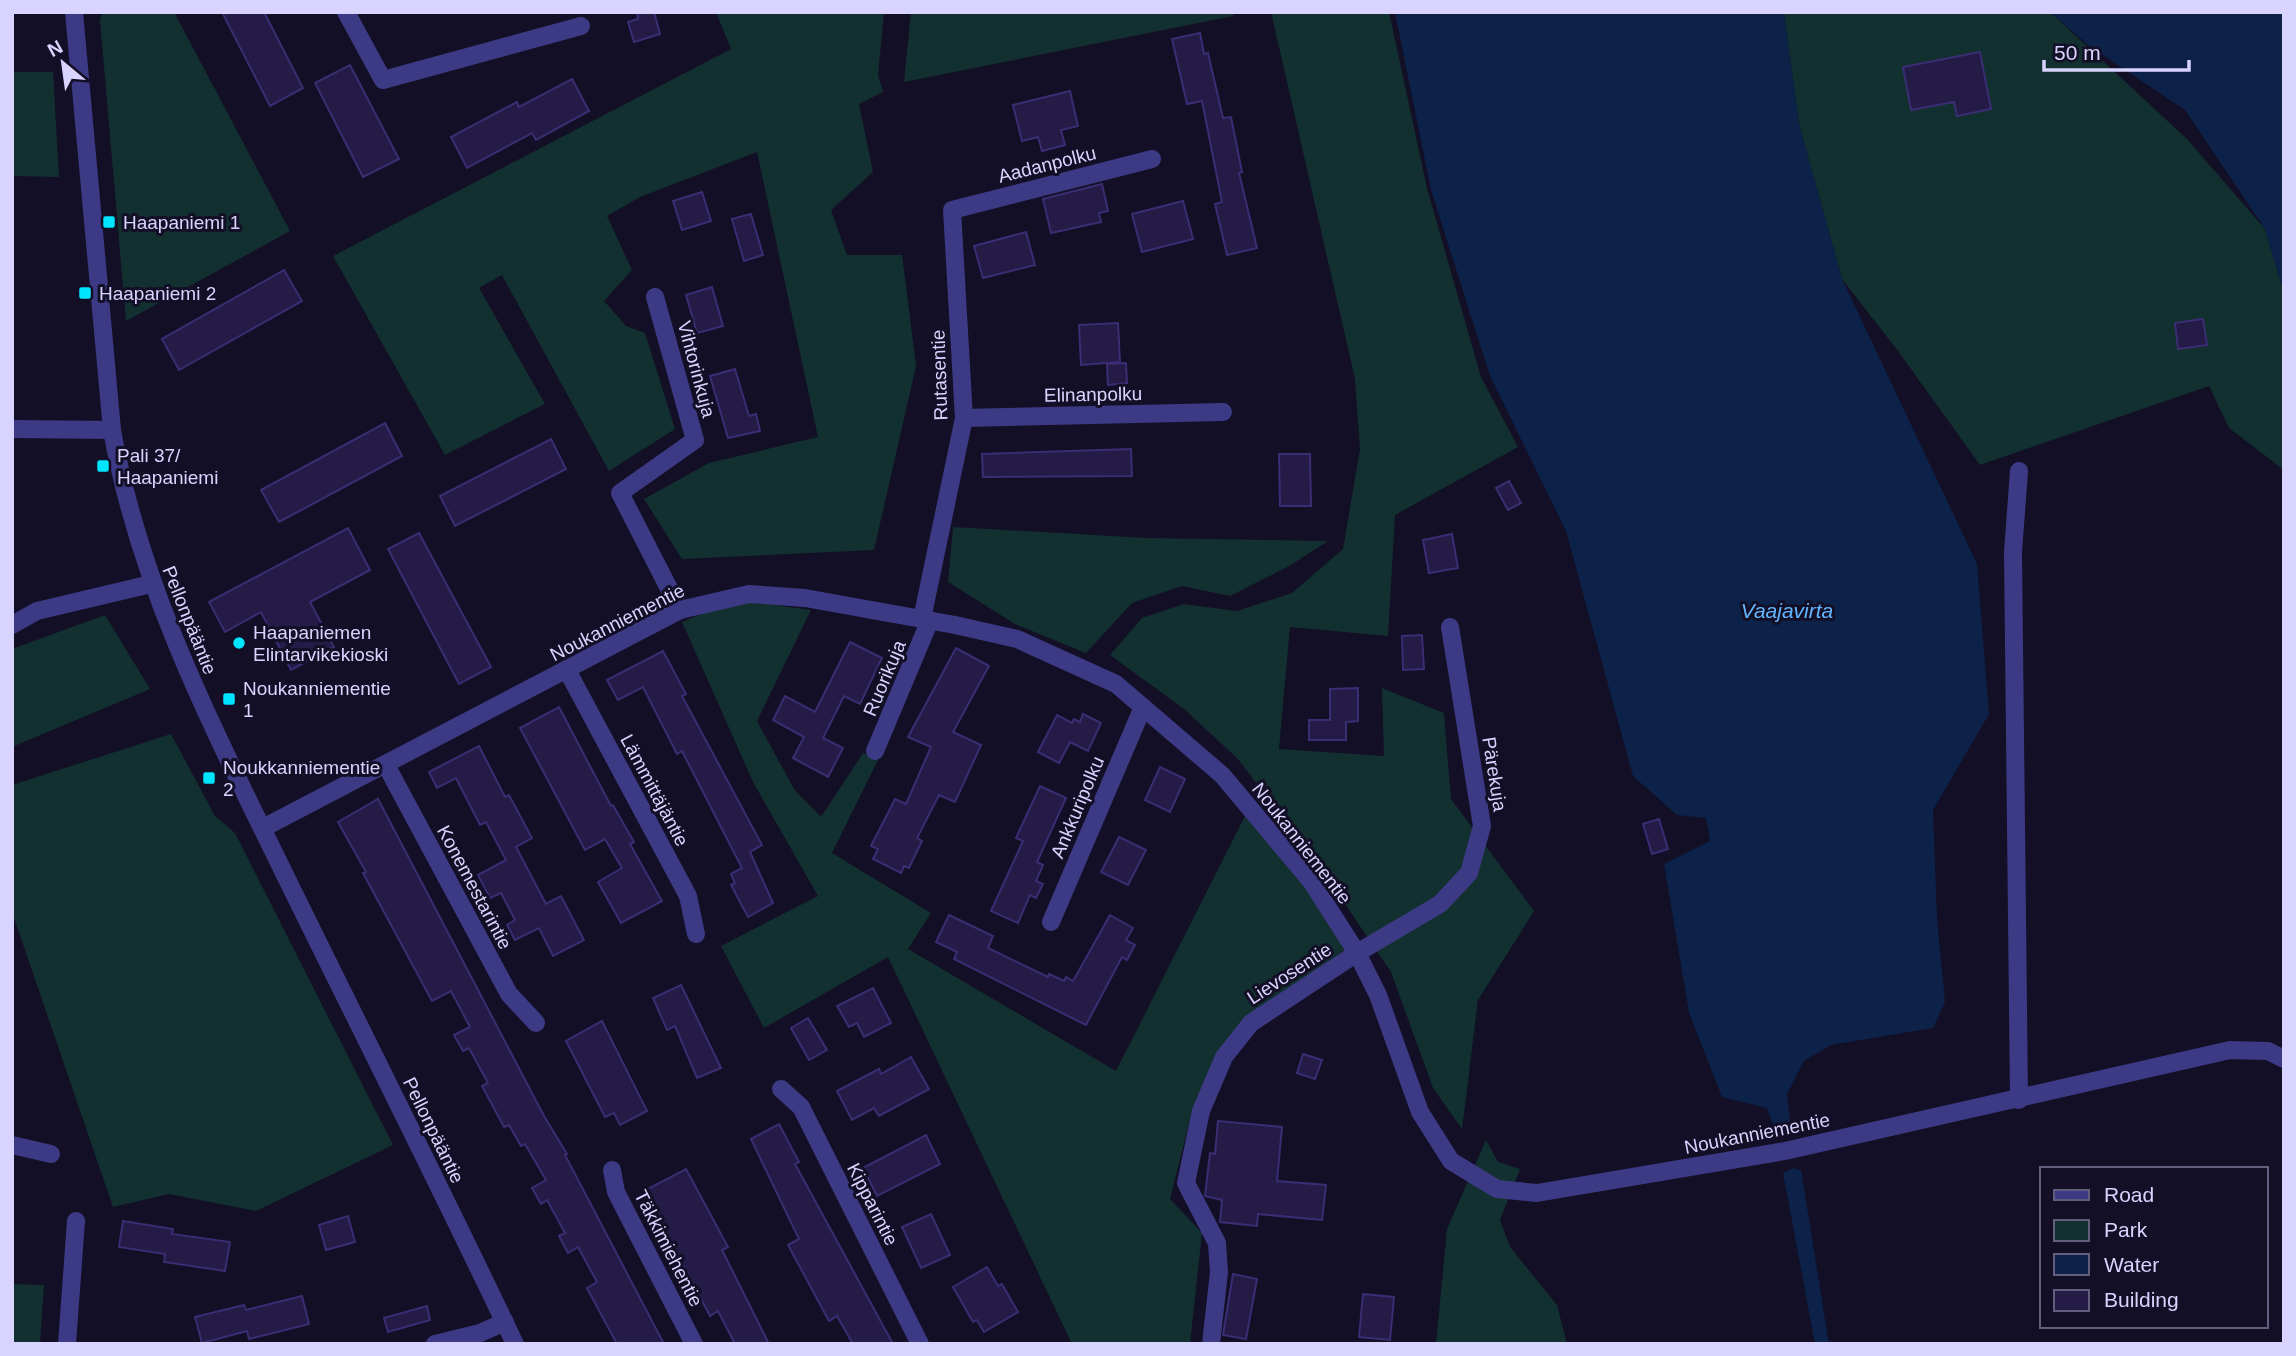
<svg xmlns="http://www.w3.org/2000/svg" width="2296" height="1356" font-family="Helvetica,sans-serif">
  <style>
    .green { fill: #12302f }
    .water { fill: #0c2248 }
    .building { fill: #241b47; stroke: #3b2d73; stroke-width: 2 }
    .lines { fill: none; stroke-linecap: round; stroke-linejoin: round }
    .minor { stroke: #3d3a85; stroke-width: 18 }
    .poi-dot { fill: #00e5ff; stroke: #130f26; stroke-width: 2.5 }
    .labels { text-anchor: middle; stroke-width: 6; stroke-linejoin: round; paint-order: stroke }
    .street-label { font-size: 19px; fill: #d9d4ff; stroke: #130f26 }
    .poi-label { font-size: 19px; fill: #d9d4ff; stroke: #130f26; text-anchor: start }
    .water-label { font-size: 21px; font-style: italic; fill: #62b6ff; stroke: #130f26 }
  </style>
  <rect width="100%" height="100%" fill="#130f26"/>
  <g class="green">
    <path d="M103 12H174L290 231 126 321 100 20Z"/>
    <path d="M716 12H884L878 75 883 92 859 104 873 172 831 210 847 255H902L916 366 874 550 682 559 644 499 709 463 818 437 757 152 640 197 607 216 632 270 604 301 626 326 645 333 675 429 609 471 502 275 479 288 545 404 445 455 333 256 731 49Z"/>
    <path d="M911 12H1233V16L904 82Z"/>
    <path d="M1271 12H1389L1427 188 1481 377 1518 447 1395 515 1388 636 1290 627 1279 749 1384 756 1382 688 1444 713 1451 799 1534 911 1478 1000 1462 1129 1433 1088 1391 972 1324 873 1238 759 1184 709 1110 655 1142 618 1184 604 1237 611 1292 593 1343 549 1360 449 1355 379Z"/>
    <path d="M1784 12H2050L2187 139 2265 229 2284 293V470L2229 428 2209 386 1980 465 1898 351 1842 279 1799 124Z"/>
    <path d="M12 72H53L59 177 12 176Z"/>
    <path d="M953 527 1147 538 1328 541 1291 565 1230 596 1182 586 1132 603 1086 653 1015 624 948 582Z"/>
    <path d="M750 602 811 610 757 721 794 789 821 817 863 753 878 760 832 853 931 913 908 949 1116 1071 1246 814 1305 887 1346 949 1246 1019 1193 1108 1170 1199 1202 1233 1190 1344H1072L888 957 764 1028 721 946 818 896 753 782 682 622 718 607Z"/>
    <path d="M105 615 150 689 12 747V649Z"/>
    <path d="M171 734 215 816 235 833 393 1145 256 1211 169 1194 113 1207 12 912V785Z"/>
    <path d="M1486 1140 1498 1162 1520 1169 1500 1220 1510 1247 1557 1305 1567 1344H1436L1447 1229Z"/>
    <path d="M12 1284 44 1285 40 1344H12Z"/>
  </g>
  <g class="water">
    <path d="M1395 12H1784L1799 124 1842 279 1977 564 1989 714 1933 810 1937 919 1945 1002 1933 1028 1831 1045 1804 1061 1787 1094 1791 1130 1776 1133 1767 1108 1722 1097 1689 1013 1664 864 1710 841 1706 818 1677 815 1633 776 1566 531 1490 376 1431 190Z"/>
    <path d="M2050 12H2284V293L2265 229 2185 110 2088 45Z"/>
    <path d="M1793 1168 1801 1170 1829 1344H1815L1783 1173Z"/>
  </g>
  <g class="building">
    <path d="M222 12H264L303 88 270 106Z"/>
    <path d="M637 12H654L660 34 634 42 628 22 638 19Z"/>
    <path d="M1200 33 1204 54 1208 53 1223 118 1231 117 1242 172 1239 173 1257 248 1227 255 1215 204 1222 202 1202 101 1187 104 1172 39Z"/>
    <path d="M1980 52 1991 109 1957 116 1954 102 1911 110 1903 67Z"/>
    <path d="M350 65 399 159 363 177 315 83Z"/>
    <path d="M572 79 589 111 536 140 532 133 467 168 451 137 517 102 519 107Z"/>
    <path d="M1070 91 1078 126 1061 130 1065 145 1042 151 1038 137 1022 141 1013 105Z"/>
    <path d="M1102 184 1108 211 1099 213 1101 222 1051 233 1043 199Z"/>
    <path d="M702 192 711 221 682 230 673 201Z"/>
    <path d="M1183 201 1193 239 1142 252 1132 214Z"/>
    <path d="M751 214 763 255 744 261 732 219Z"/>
    <path d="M1026 232 1035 265 983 278 974 246Z"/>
    <path d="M284 270 302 301 179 370 162 339Z"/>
    <path d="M712 287 723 326 697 333 686 295Z"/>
    <path d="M2203 319 2207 345 2178 349 2175 323Z"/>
    <path d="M1118 323 1120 362 1081 365 1079 325Z"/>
    <path d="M1126 363 1127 383 1108 385 1107 364Z"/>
    <path d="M735 369 749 416 756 414 760 431 728 438 710 376Z"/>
    <path d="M385 423 402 456 279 522 261 490Z"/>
    <path d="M551 439 566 469 455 526 440 496Z"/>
    <path d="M1131 449 1132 476 983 477 982 454Z"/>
    <path d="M1279 454H1310L1311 506H1280Z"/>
    <path d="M1509 481 1521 503 1508 510 1496 488Z"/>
    <path d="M348 528 370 570 310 602 334 647 291 670 261 612 225 632 209 602Z"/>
    <path d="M419 533 491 667 459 684 388 549Z"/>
    <path d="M1452 534 1458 568 1429 573 1423 540Z"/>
    <path d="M1422 635 1424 669 1403 670 1402 636Z"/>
    <path d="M850 642 882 658 860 704 844 696 823 738 843 748 828 777 793 758 804 737 773 720 785 696 815 712Z"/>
    <path d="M956 648 989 666 953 732 981 745 955 802 939 795 917 838 922 841 909 868 904 866 901 873 873 859 878 849 871 846 895 799 906 804 931 747 908 737Z"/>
    <path d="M663 651 686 694 682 696 762 845 750 852 773 903 748 917 731 885 735 883 731 874 742 868 682 751 677 754 643 687 618 700 607 680Z"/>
    <path d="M1358 688V721L1346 722V740H1309V720H1330V689Z"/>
    <path d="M559 707 611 806 613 805 634 842 630 844 662 901 621 923 598 882 622 868 605 839 585 850 520 728Z"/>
    <path d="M1083 714 1101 723 1088 751 1070 742 1059 763 1038 752 1057 715 1072 723 1074 719 1080 722Z"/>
    <path d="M479 746 505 797 509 795 532 838 516 847 546 904 561 896 584 940 553 956 539 928 515 940 507 925 515 920 501 893 490 898 478 875 506 860 486 822 480 825 456 778 437 788 429 772Z"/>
    <path d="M1160 767 1185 779 1170 812 1145 800Z"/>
    <path d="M1040 786 1066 798 1037 862 1043 865 1036 881 1043 884 1036 898 1030 895 1018 923 991 911 1023 841 1016 838Z"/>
    <path d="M378 799 544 1116 567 1154 565 1155 664 1344H617L587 1288 597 1282 578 1247 568 1253 559 1236 565 1233 547 1200 541 1204 532 1188 546 1180 525 1144 521 1146 509 1125 504 1127 482 1086 488 1083 469 1048 463 1051 454 1035 470 1027 451 991 432 1001 363 873 366 872 338 822Z"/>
    <path d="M1659 819 1668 849 1652 854 1643 824Z"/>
    <path d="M1119 837 1146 850 1128 885 1101 872Z"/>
    <path d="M949 915 993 936 988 948 1048 977 1049 974 1064 981 1066 977 1073 981 1110 915 1133 928 1126 940 1135 945 1127 960 1122 957 1086 1025 954 959 957 952 936 942Z"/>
    <path d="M681 985 721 1068 697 1078 675 1026 667 1030 653 998Z"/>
    <path d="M873 988 891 1023 864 1037 857 1023 849 1027 837 1006Z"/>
    <path d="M808 1018 827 1050 809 1060 791 1028Z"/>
    <path d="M602 1021 647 1111 620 1125 614 1113 605 1117 566 1041Z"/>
    <path d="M1303 1054 1322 1060 1315 1079 1297 1073Z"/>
    <path d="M911 1057 929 1089 879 1116 874 1108 852 1120 837 1091 879 1069 881 1074Z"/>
    <path d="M1218 1121 1282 1127 1277 1181 1326 1185 1322 1220 1258 1214 1257 1226 1220 1222 1222 1200 1205 1196 1210 1153 1215 1154Z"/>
    <path d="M779 1124 799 1162 795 1164 893 1344H853L837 1316 829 1321 788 1245 799 1239 751 1139Z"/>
    <path d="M926 1135 940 1164 877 1196 863 1168Z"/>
    <path d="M686 1169 728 1247 722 1250 769 1344H735L718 1311 710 1316 644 1191Z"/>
    <path d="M931 1214 950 1255 921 1268 902 1227Z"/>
    <path d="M348 1216 355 1242 326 1250 319 1225Z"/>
    <path d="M123 1221 173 1229 172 1234 230 1242 225 1271 164 1262 165 1254 119 1247Z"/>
    <path d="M987 1267 998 1286 1002 1284 1018 1312 984 1332 977 1320 973 1322 953 1287Z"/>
    <path d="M1233 1274 1257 1279 1246 1339 1223 1335Z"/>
    <path d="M1363 1294 1394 1297 1390 1340 1359 1337Z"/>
    <path d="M302 1296 309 1324 249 1339 247 1331 202 1343 195 1317 244 1305 246 1310Z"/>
    <path d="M427 1306 430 1320 388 1332 384 1318Z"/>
  </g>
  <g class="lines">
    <g class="minor">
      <path d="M74 12 112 430C140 589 214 730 284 873 361 1030 440 1186 515 1344"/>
      <path d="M346 12 383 80 581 26"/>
      <path d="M655 297 695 440 620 493 680 610"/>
      <path d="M964 418 1223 412"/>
      <path d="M12 429 112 430"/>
      <path d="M2019 471 2013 552 2019 1100"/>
      <path d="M922 619 964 418 952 210 1152 159"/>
      <path d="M12 625 37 611 151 584"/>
      <path d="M567 670 688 896 696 934"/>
      <path d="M875 751 930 620"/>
      <path d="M386 765 509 994 536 1023"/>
      <path d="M263 828 680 610 749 594 805 598 955 625 1017 639 1116 684 1222 775 1311 881 1357 953 1378 995 1420 1112 1451 1161 1497 1189 1537 1193 1785 1151 2230 1050 2268 1051 2284 1059"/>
      <path d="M1051 922 1143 707"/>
      <path d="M781 1089 801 1107 920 1344"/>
      <path d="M12 1145 51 1154"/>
      <path d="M612 1170 616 1192 694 1344"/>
      <path d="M67 1344 76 1221"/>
      <path d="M435 1344 480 1333 505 1322"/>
      <path d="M1211 1344 1219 1272 1217 1243 1186 1183 1201 1111 1224 1057 1251 1023 1357 953 1440 904 1469 873 1482 826 1450 627"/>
    </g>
  </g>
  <g class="poi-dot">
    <rect x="102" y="215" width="14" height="14" rx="3.5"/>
    <rect x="78" y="286" width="14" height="14" rx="3.5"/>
    <rect x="96" y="459" width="14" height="14" rx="3.5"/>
    <circle cx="239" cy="643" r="7"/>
    <rect x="222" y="692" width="14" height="14" rx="3.5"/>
    <rect x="202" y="771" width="14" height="14" rx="3.5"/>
  </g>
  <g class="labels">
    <g class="street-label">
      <text transform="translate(1047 164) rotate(-14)" y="7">Aadanpolku</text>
      <text transform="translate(697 369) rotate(75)" y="7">Vihtorinkuja</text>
      <text transform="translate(939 375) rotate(-92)" y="7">Rutasentie</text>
      <text transform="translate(1093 394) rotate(-1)" y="7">Elinanpolku</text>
      <text transform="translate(190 620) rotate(68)" y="7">Pellonpääntie</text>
      <text transform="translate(617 622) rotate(-27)" y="7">Noukanniementie</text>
      <text transform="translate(884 678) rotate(-67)" y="7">Ruorikuja</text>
      <text transform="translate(1495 774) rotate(81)" y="7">Pärekuja</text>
      <text transform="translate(655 790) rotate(62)" y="7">Lämmittäjäntie</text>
      <text transform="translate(1077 807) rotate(-67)" y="7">Ankkuripolku</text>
      <text transform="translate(1302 843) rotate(52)" y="7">Noukanniementie</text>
      <text transform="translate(475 887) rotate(62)" y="7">Konemestarintie</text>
      <text transform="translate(1289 973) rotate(-33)" y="7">Lievosentie</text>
      <text transform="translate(434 1130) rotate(64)" y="7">Pellonpääntie</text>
      <text transform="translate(1757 1133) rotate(-11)" y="7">Noukanniementie</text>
      <text transform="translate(873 1204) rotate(63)" y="7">Kipparintie</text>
      <text transform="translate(669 1248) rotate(63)" y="7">Täkkimiehentie</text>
    </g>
    <g class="poi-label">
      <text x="123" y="229">Haapaniemi 1</text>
      <text x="99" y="300">Haapaniemi 2</text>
      <text x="117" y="462">Pali 37/<tspan x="117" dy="22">Haapaniemi</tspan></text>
      <text x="253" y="639">Haapaniemen<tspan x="253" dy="22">Elintarvikekioski</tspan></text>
      <text x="243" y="695">Noukanniementie<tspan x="243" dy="22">1</tspan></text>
      <text x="223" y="774">Noukkanniementie<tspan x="223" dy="22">2</tspan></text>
    </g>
    <g class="water-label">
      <text x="1787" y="618">Vaajavirta</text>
    </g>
  </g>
  <rect width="2296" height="1356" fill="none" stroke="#d9d4ff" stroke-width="28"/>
  <rect x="2040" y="1167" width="228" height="161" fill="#130f26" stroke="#625e7d" stroke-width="2"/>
  <rect x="2054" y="1190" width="35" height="10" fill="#3d3a85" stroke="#625e7d" stroke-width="2"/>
  <text x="2104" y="1202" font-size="21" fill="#d9d4ff">Road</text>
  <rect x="2054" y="1220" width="35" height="21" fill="#12302f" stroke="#625e7d" stroke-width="2"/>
  <text x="2104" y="1237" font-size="21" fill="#d9d4ff">Park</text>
  <rect x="2054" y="1254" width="35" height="21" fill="#0c2248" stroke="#625e7d" stroke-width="2"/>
  <text x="2104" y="1272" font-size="21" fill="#d9d4ff">Water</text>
  <rect x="2054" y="1290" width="35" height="21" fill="#241b47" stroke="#625e7d" stroke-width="2"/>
  <text x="2104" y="1307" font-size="21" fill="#d9d4ff">Building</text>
  <g transform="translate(63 63) rotate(331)" stroke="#130f26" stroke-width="5" paint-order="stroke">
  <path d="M0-5L12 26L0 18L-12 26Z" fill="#d9d4ff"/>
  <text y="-10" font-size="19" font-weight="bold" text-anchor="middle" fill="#d9d4ff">N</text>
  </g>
  <path d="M2044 60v10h145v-10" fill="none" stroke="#d9d4ff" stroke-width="3.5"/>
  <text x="2054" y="60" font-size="21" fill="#d9d4ff" stroke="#130f26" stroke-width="5" paint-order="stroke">50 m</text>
</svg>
